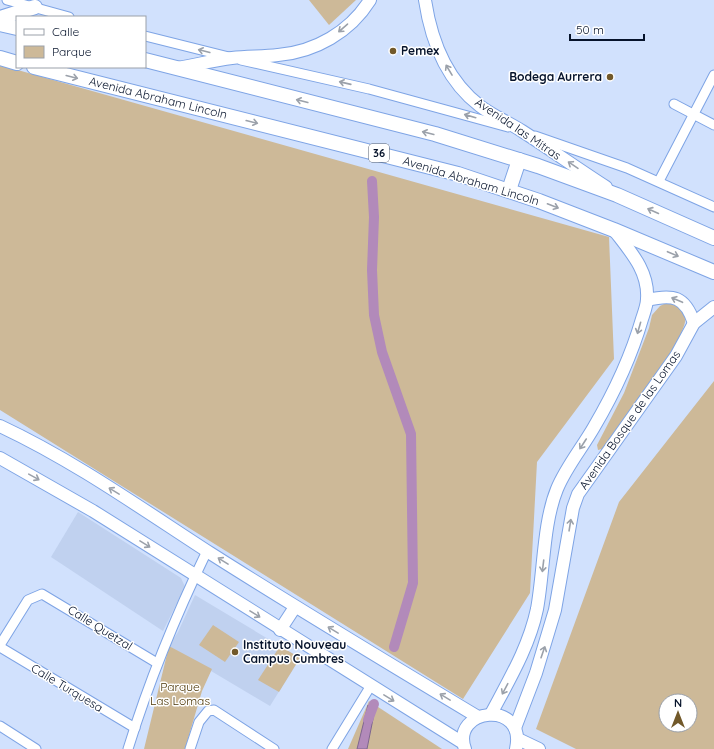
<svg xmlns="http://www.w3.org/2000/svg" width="714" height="749" font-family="Quicksand,sans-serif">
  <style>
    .built { fill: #c0d1ef }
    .green { fill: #cdb998; fill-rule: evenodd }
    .water { fill: #b28aba; stroke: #7e668f }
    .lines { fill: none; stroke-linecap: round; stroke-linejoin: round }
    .canal { stroke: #b28aba; stroke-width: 10 }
    .street-casing { stroke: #7ea4e5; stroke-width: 11 }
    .secondary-casing { stroke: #7ea4e5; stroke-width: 14 }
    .primary-casing { stroke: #7ea4e5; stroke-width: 16 }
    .street { stroke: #fff; stroke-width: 9 }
    .secondary { stroke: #fff; stroke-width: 12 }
    .primary { stroke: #fff; stroke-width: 14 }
    .oneway { stroke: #9ba1aa }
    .poi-dot { fill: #72592a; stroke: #fff; stroke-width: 1.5 }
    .labels { text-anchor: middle; stroke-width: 3; stroke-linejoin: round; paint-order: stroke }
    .shield { fill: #fff; stroke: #515a6b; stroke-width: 1 }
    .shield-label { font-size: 11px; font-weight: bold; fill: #06132b }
    .poi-label { font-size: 12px; font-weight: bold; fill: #06132b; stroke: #fff; text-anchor: start }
    .street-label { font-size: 12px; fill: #06132b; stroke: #fff }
    .park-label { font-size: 12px; fill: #4a3404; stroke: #fff }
  </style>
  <rect width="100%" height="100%" fill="#d1e1fd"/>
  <g class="built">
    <path d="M78 512 181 578 185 587 163 631 51 557Z"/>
    <path d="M195 595 300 658 270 706 169 646 178 632Z"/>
  </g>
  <g class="green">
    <path d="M309 0H356L329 25Z"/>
    <path d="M0 65 609 237 614 359 537 462 530 593 463 699 0 410Z"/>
    <path d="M668 302H674L686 315C686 344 622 424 602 449L598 450 597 445 624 393 649 328 652 315 660 306Z"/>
    <path d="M714 381V749H576L536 729 619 502ZM666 701H690V725H666Z"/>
    <path d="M213 625 239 642 225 662 199 645Z"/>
    <path d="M169 646 212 669 202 691 185 749H144Z"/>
    <path d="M280 646 300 658 279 692 258 680Z"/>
    <path d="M369 701 442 749H348Z"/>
  </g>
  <path class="water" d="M368 705 375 709 367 749H357Z"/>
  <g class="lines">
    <g class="canal">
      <path d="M372 181 374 217 372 270 374 315 382 352 411 434 413 583 394 647"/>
      <path d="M368 720 374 704"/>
    </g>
    <defs>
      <g id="street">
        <path d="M7 0 69 17"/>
        <path d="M145 36 229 57"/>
        <path d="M241 60 369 89 508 127"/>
        <path d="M674 104 714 125"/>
        <path d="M535 136 627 168 714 207"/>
        <path d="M659 181 714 75"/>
        <path d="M0 645 28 600 42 594 157 663"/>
        <path d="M0 647 135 728"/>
        <path d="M0 726 36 749"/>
        <path d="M128 749C149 681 176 615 207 551"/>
        <path d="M190 749 199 722 208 711 214 710 274 749"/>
        <path d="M332 749 370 687"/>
      </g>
      <g id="secondary">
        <path d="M425 0C431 40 446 80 480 106 493 116 508 122 522 131 550 149 578 169 606 187"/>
        <path d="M177 68C196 65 214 60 232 58 247 56 263 57 278 55 315 52 350 32 370 0"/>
        <path d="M647 300C673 294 685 296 694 323"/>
        <path d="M0 426C73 460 142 509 210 553 298 609 388 663 478 717"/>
        <path d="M0 458 93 511 463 743"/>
        <path d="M280 630 295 607"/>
        <path d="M491 714C509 680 529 647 537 609 544 571 543 523 557 489 566 467 582 448 594 427 614 393 631 357 642 319 644 313 647 305 647 299 649 271 630 251 614 230"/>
        <path d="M515 728 536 673 555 610 573 508 578 494 676 356 694 323 714 307"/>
        <path d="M518 739 539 749"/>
        <path d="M465 749C450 708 527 699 516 749"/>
      </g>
      <g id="primary">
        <path d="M0 18 35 7"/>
        <path d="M0 24 17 28"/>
        <path d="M0 58 17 63"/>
        <path d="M145 60 435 134 538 166 617 195 714 238"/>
        <path d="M34 67 458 174 539 201 614 230 714 272"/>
        <path d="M509 190 519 160"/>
      </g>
    </defs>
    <use href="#street" class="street-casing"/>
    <use href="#secondary" class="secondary-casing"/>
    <use href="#primary" class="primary-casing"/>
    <use href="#street" class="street"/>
    <use href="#secondary" class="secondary"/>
    <use href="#primary" class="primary"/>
  </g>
  <defs><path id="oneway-shaft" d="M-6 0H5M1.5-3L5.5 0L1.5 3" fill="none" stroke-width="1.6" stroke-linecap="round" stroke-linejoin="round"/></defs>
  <g class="oneway">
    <use href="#oneway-shaft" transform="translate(343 28) rotate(139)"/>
    <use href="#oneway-shaft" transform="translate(204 51) rotate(-166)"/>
    <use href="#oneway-shaft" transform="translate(449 70) rotate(-121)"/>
    <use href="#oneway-shaft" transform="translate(72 77) rotate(14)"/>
    <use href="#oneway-shaft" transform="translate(345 83) rotate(-167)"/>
    <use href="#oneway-shaft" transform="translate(302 101) rotate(-166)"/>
    <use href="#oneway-shaft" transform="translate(470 116) rotate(-164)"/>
    <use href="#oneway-shaft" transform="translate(252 122) rotate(14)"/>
    <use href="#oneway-shaft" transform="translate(428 133) rotate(-166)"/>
    <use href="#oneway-shaft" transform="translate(573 165) rotate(-146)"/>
    <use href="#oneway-shaft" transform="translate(553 206) rotate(21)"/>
    <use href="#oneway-shaft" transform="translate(653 211) rotate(-156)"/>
    <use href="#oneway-shaft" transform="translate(673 254) rotate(23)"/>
    <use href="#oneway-shaft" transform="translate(677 300) rotate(-157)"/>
    <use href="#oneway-shaft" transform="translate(639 328) rotate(106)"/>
    <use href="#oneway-shaft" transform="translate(583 444) rotate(123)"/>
    <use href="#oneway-shaft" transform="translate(34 477) rotate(29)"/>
    <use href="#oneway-shaft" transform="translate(114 491) rotate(-149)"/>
    <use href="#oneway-shaft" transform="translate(570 525) rotate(-81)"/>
    <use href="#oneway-shaft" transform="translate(145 544) rotate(32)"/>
    <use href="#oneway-shaft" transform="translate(223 561) rotate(-148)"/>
    <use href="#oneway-shaft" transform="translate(543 566) rotate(97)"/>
    <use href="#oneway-shaft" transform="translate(255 614) rotate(32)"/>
    <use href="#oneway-shaft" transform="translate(333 630) rotate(-149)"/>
    <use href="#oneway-shaft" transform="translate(543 652) rotate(-71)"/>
    <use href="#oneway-shaft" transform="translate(505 689) rotate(118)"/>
    <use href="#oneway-shaft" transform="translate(445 697) rotate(-149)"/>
    <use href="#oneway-shaft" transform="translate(389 698) rotate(31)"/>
  </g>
  <g class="poi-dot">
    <circle cx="393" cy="51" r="4"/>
    <circle cx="610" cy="77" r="4"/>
    <circle cx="235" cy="652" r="4"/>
  </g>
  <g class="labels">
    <rect class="shield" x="369" y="144" width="20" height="18" rx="3"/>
    <g class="shield-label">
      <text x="379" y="157">36</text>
    </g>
    <g class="poi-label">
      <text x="401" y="55">Pemex</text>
      <text x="602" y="81" text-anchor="end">Bodega Aurrera</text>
      <text x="243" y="649">Instituto Nouveau<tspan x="243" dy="14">Campus Cumbres</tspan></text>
    </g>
    <g class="street-label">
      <text transform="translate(158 98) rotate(14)" y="4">Avenida Abraham Lincoln</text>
      <text transform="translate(518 129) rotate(34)" y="4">Avenida las Mitras</text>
      <text transform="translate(471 181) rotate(17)" y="4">Avenida Abraham Lincoln</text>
      <text transform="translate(630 420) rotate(-55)" y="4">Avenida Bosque de las Lomas</text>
      <text transform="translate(100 628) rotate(32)" y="4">Calle Quetzal</text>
      <text transform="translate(67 688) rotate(31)" y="4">Calle Turquesa</text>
    </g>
    <g class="park-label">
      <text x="180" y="691">Parque<tspan x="180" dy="14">Las Lomas</tspan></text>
    </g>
  </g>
  <rect x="16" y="16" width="130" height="52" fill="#ffffff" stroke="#9ba1aa"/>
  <rect x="24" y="29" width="20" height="6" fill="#ffffff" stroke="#9ba1aa"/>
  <text x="52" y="36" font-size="12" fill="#06132b">Calle</text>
  <rect x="24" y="46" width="20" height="12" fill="#cdb998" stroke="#9ba1aa"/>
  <text x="52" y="56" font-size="12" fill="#06132b">Parque</text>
  <g transform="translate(678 713)"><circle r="19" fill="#ffffff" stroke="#9ba1aa"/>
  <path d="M0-3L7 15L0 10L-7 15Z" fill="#72592a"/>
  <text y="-6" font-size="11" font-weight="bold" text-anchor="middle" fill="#06132b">N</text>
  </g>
  <path d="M570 34v6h74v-6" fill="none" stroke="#06132b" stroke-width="2"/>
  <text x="576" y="34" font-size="12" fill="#06132b" stroke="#ffffff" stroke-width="3" paint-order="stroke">50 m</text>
</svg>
